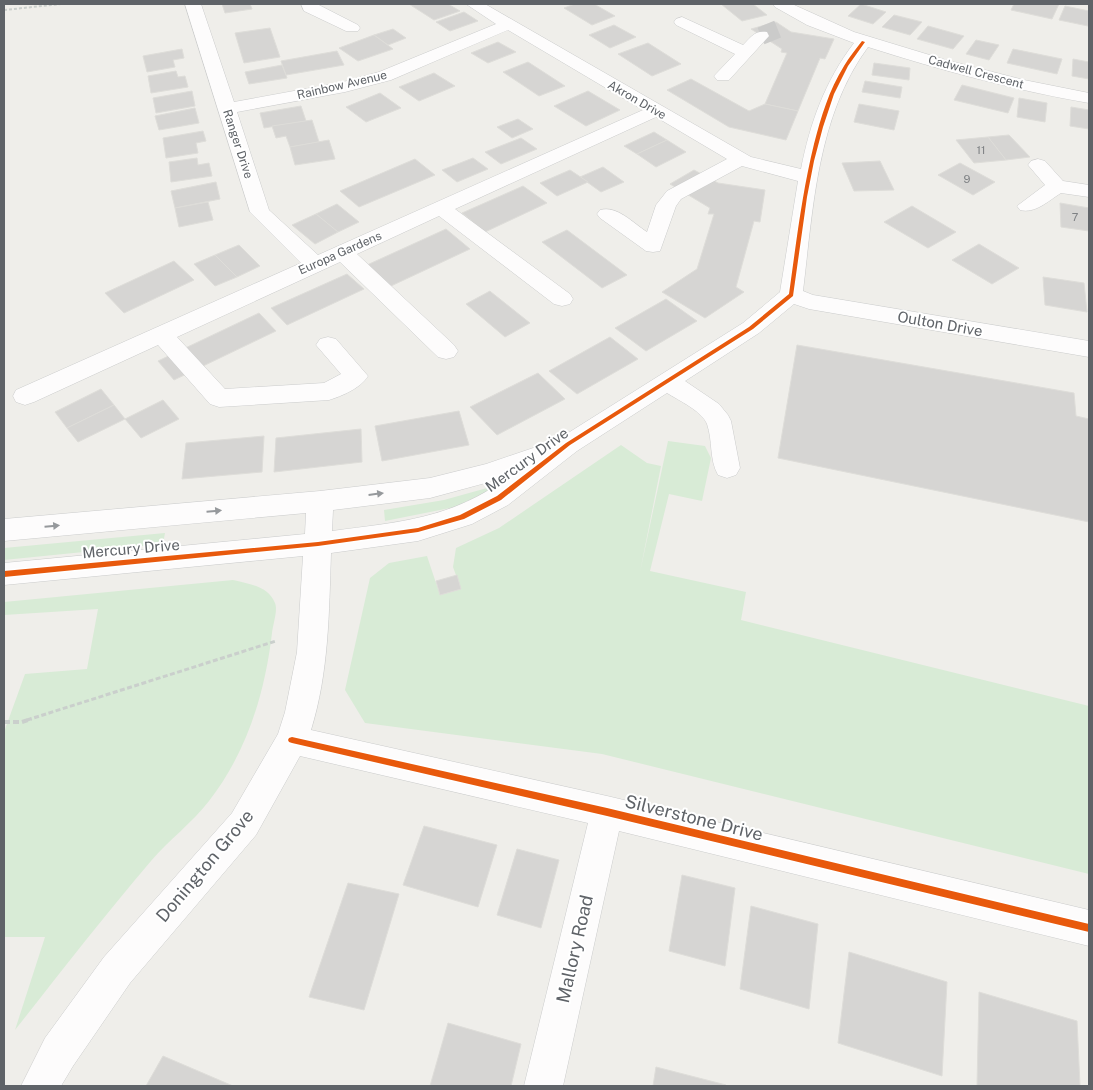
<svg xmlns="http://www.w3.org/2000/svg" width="1093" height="1090" font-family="'Public Sans',sans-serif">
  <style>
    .green { fill: #d8ebd6 }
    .building { fill: #d6d5d3; stroke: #deddd9 }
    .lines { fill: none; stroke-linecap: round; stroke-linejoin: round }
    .minor-tunnel { stroke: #cbcbca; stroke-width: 18; stroke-dasharray: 18 9; stroke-linecap: butt }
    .minor-casing { stroke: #cbcccc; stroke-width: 1 }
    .path-far2 { stroke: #cacfcc; stroke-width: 2; stroke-dasharray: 3 2; stroke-linecap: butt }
    .path-far1 { stroke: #cacfcc; stroke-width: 3; stroke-dasharray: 5 2.5; stroke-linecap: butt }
    .path { stroke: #cacfcc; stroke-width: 4; stroke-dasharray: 6 3; stroke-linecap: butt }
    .minor { fill: #fdfcfc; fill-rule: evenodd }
    .cycleway-casing { stroke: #fff; stroke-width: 3 }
    .cycleway { fill: #e8590c; fill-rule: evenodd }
    .oneway { fill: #96999c }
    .labels { text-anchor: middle; stroke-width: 4; stroke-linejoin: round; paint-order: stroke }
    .far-number-label { font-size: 11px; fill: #7e8184 }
    .far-street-label { font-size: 12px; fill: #5f6368; stroke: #fff }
    .street-label { font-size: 15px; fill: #5f6368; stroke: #fff }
    .near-street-label { font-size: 18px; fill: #5f6368; stroke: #fff }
  </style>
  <rect width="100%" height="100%" fill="#efeeea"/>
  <g class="green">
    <path d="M668 441 705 446 711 458 702 501 669 494 650 571 746 592 741 620 1089 706V874L602 754 365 723 345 690 370 578 389 563 427 556 440 595 461 589 453 567 456 548 499 528 621 445 647 463 661 466 640 572Z"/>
    <path d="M505 483 455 507 385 521 384 510 444 500Z"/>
    <path d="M165 533 163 544 4 560V548Z"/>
    <path d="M233 580C249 584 268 586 275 603 278 610 273 624 272 633 265 693 247 752 209 801 192 823 169 840 151 861 104 916 60 973 15 1030L45 937H4V732L25 674 87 669 98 609 4 615V602Z"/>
  </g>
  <g class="building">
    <path d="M222 4H250L252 9 225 13Z"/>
    <path d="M409 4H448L460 11 434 20Z"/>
    <path d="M575 4H594L615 16 592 25 564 8Z"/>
    <path d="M721 4H753L767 15 742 21Z"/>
    <path d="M861 4 886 12 873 24 848 16Z"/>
    <path d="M1014 4H1059L1052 19 1011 10Z"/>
    <path d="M1065 6 1089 11 1088 26 1059 20Z"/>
    <path d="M464 12 478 21 450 31 436 22Z"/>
    <path d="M894 15 922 22 910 35 882 27Z"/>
    <path d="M776 22 791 32 834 39 825 59 820 58 798 111 765 104 787 53 781 52 782 49 751 29Z"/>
    <path d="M614 25 636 37 610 48 589 35Z"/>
    <path d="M928 26 964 36 953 49 917 39Z"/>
    <path d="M270 28 280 57 244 63 235 33Z"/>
    <path d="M393 29 406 38 388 45 374 35Z"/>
    <path d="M374 35 393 49 358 61 339 48Z"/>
    <path d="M976 40 999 45 989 60 966 54Z"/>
    <path d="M498 42 516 52 488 63 471 53Z"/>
    <path d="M648 43 681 64 652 76 618 54Z"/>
    <path d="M182 49 184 58 173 60 175 67 147 72 143 56Z"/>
    <path d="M1013 49 1062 59 1057 74 1007 63Z"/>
    <path d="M337 51 344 65 286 75 281 61Z"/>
    <path d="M1073 59 1089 62V79L1072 76Z"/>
    <path d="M528 62 565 86 539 96 503 72Z"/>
    <path d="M874 63 910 68 909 80 872 75Z"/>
    <path d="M282 65 287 78 249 84 245 72Z"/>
    <path d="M176 71 178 77 185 76 188 87 151 93 148 76Z"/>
    <path d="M434 73 455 86 419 101 399 87Z"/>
    <path d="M691 79 749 111 765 104 798 111 786 140 729 127 667 90Z"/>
    <path d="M865 81 902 87 900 98 862 92Z"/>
    <path d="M962 85 1014 98 1008 113 954 100Z"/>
    <path d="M192 91 195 106 156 113 153 98Z"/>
    <path d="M588 91 620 110 586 126 554 106Z"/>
    <path d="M380 93 401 108 366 122 346 107Z"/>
    <path d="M1019 98 1047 103 1045 122 1017 117Z"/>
    <path d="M859 104 899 111 894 130 854 122Z"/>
    <path d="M301 106 306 121 264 128 260 113Z"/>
    <path d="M1071 107 1089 110V129L1070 126Z"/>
    <path d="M195 108 199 123 159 130 155 116Z"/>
    <path d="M518 119 533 129 512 138 497 127Z"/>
    <path d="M312 120 319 142 290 147 286 136 276 138 272 126Z"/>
    <path d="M203 131 206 141 196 143 198 153 166 158 163 138Z"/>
    <path d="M654 132 667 140 637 154 624 146Z"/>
    <path d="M1009 135 1030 157 1006 160 988 137Z"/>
    <path d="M988 137 1006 160 974 163 956 140Z"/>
    <path d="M521 138 537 149 501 164 485 152Z"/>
    <path d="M329 140 335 159 295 165 290 147Z"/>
    <path d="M667 140 686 152 656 167 637 154Z"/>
    <path d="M197 158 198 165 209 163 212 176 171 182 169 162Z"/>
    <path d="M473 158 488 169 457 182 442 170Z"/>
    <path d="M415 159 435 175 359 207 340 191Z"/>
    <path d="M880 161 894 190 854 191 842 163Z"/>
    <path d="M960 163 995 182 973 195 938 175Z"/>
    <path d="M603 167 624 182 601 192 580 177Z"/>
    <path d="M570 170 588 182 557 196 540 183Z"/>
    <path d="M694 170 718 183 765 190 760 222 754 221 736 287 744 292 705 318 662 292 697 269 714 214H708L710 208 670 184Z"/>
    <path d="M216 182 220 199 175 208 171 191Z"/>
    <path d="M523 186 547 203 485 232 462 213Z"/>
    <path d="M208 202 213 220 179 227 175 208Z"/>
    <path d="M1060 203 1089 208V231L1061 227Z"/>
    <path d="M337 204 359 222 338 232 316 214Z"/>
    <path d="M912 206 956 232 928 248 884 222Z"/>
    <path d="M316 214 338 232 315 244 292 225Z"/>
    <path d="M446 229 470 249 391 286 367 265Z"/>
    <path d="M567 230 627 275 602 288 542 242Z"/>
    <path d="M979 244 1019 268 992 284 952 260Z"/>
    <path d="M239 245 260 266 237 277 215 255Z"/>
    <path d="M215 255 237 277 215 286 194 264Z"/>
    <path d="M174 261 194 280 124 313 105 293Z"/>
    <path d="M347 274 364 289 287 325 271 308Z"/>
    <path d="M1043 277 1084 283 1087 312 1045 305Z"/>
    <path d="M490 291 491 292 530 323 505 337 466 304Z"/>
    <path d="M666 299 697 321 646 351 615 328Z"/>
    <path d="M259 313 276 331 174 380 158 361Z"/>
    <path d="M610 337 638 359 577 394 549 371Z"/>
    <path d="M797 345 1074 393 1076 416 1089 419V522L778 458Z"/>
    <path d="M538 373 565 399 497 435 470 407Z"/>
    <path d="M101 389 114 405 67 428 55 412Z"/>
    <path d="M163 400 179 419 141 438 125 419Z"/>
    <path d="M114 405 125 419 78 442 67 428Z"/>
    <path d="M459 411 469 445 382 461 375 426Z"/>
    <path d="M361 429 362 462 274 472 276 438Z"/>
    <path d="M264 436 262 472 182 479 186 443Z"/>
    <path d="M457 575 461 589 440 595 436 581Z"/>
    <path d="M424 826 497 845 478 907 403 885Z"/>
    <path d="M517 849 559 860 541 928 497 915Z"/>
    <path d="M682 875 735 888 725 966 669 951Z"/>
    <path d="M348 883 399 894 364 1010 309 997Z"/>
    <path d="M751 906 818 924 809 1009 740 989Z"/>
    <path d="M849 952 947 982 942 1076 838 1043Z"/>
    <path d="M979 992 1077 1021 1080 1086H977Z"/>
    <path d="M448 1023 521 1044 511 1086H430Z"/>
    <path d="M163 1056 233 1086H146Z"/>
    <path d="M656 1067 726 1085V1086H653Z"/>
  </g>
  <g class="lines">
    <path class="minor-tunnel" d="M761 36 783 27"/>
    <defs>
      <g id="minor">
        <path d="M185 4H201L234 102 343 82 379 72 496 24 466 4H485L751 157 801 169C810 123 825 81 854 43L807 25 775 7 773 4H792L854 32 946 60 1024 80 1089 93V103C1014 90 940 70 868 47 817 116 813 209 803 291L813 295 1089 341V357L809 309 794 304 759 333 685 381 719 404 728 415 731 421 740 468 736 475 727 478 718 475C709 459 713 441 707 424 702 411 678 400 667 393L577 451 508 505 472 524 418 541 331 553C329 612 329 672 311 730L607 796 1089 910V946L619 831 563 1086H524L588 823 300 756 256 835 130 983 73 1066 61 1086H21L45 1038 104 957 232 813 278 734 285 712 297 652 303 556 4 585V563L305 534 306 513 4 541V519L320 491 430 478 486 464 545 444 549 445 743 323 780 292 798 181 742 166 681 199 676 206 660 251 653 252 646 251 600 218 597 214 600 210C617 205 633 223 647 232L656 205 667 191 727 159 656 117 455 209 570 294 573 299 570 304 562 306 554 304 439 216 357 254 454 345 458 351 454 357 446 359 438 357 340 262 177 337 225 389 324 383 341 374 316 345 320 339 328 337 336 339 368 376C361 388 342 396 329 400L219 407 210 404 158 345 34 402 25 405 16 402 13 396 16 390 301 263 250 212ZM508 30 643 110 318 255 269 210 237 112 345 92 391 80ZM508 477C452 519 399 522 332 531L333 510 430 498Z"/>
        <path d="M301 4H317L358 25 360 28 358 31H346L304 11Z"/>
        <path d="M682 17 743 45C751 37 755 30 767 32L769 36 729 80H717L714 76 735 54 676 25 674 22 676 19Z"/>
        <path d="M1038 159 1045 161 1063 181 1089 185V197L1061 193C1048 201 1035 214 1020 210L1017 206 1045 185 1028 165 1031 161Z"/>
      </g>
    </defs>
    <use href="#minor" class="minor-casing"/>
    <path class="path-far2" d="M4 10 61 4"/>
    <path class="path-far1" d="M27 720 276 641"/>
    <path class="path" d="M4 722H22L31 719"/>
    <use href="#minor" class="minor"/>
    <defs>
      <g id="cycleway">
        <path d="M862 41 865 42 848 66 834 94 823 127 814 161 807 197 793 296 753 329 570 445 501 500 464 519 418 532 318 546 4 577V571L318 542 418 528 460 515 497 496 566 443 749 327 789 294C796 244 802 193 814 144 821 117 829 90 844 66 849 57 856 49 862 41Z"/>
        <path d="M292 737 607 808 1089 924V932L607 816 292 743 289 742 288 740 289 738Z"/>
      </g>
    </defs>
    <use href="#cycleway" class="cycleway-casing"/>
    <use href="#cycleway" class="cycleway"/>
  </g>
  <defs><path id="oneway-solid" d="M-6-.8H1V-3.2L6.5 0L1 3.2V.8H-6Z" transform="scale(1.25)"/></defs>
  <g class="oneway">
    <use href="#oneway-solid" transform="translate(376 494) rotate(-7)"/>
    <use href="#oneway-solid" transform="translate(214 511) rotate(-5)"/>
    <use href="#oneway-solid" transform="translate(52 526) rotate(-5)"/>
  </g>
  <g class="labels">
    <g class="far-number-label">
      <text x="981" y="154">11</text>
      <text x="967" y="183">9</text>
      <text x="1075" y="221">7</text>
    </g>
    <g class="far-street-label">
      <text transform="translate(976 72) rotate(15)" y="4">Cadwell Crescent</text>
      <text transform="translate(342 85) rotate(-13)" y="4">Rainbow Avenue</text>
      <text transform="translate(637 100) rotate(30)" y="4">Akron Drive</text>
      <text transform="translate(238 144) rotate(72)" y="4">Ranger Drive</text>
      <text transform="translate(340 253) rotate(-24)" y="4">Europa Gardens</text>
    </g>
    <g class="street-label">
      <text transform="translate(940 324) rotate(10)" y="5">Oulton Drive</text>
      <text transform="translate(527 460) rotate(-36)" y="5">Mercury Drive</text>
      <text transform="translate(131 549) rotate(-5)" y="5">Mercury Drive</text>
    </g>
    <g class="near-street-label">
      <text transform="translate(694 818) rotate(14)" y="6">Silverstone Drive</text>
      <text transform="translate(205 866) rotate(-50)" y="6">Donington Grove</text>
      <text transform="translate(575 949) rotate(-77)" y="6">Mallory Road</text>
    </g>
  </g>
  <rect width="1093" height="1090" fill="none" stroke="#5f6368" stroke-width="10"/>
</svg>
